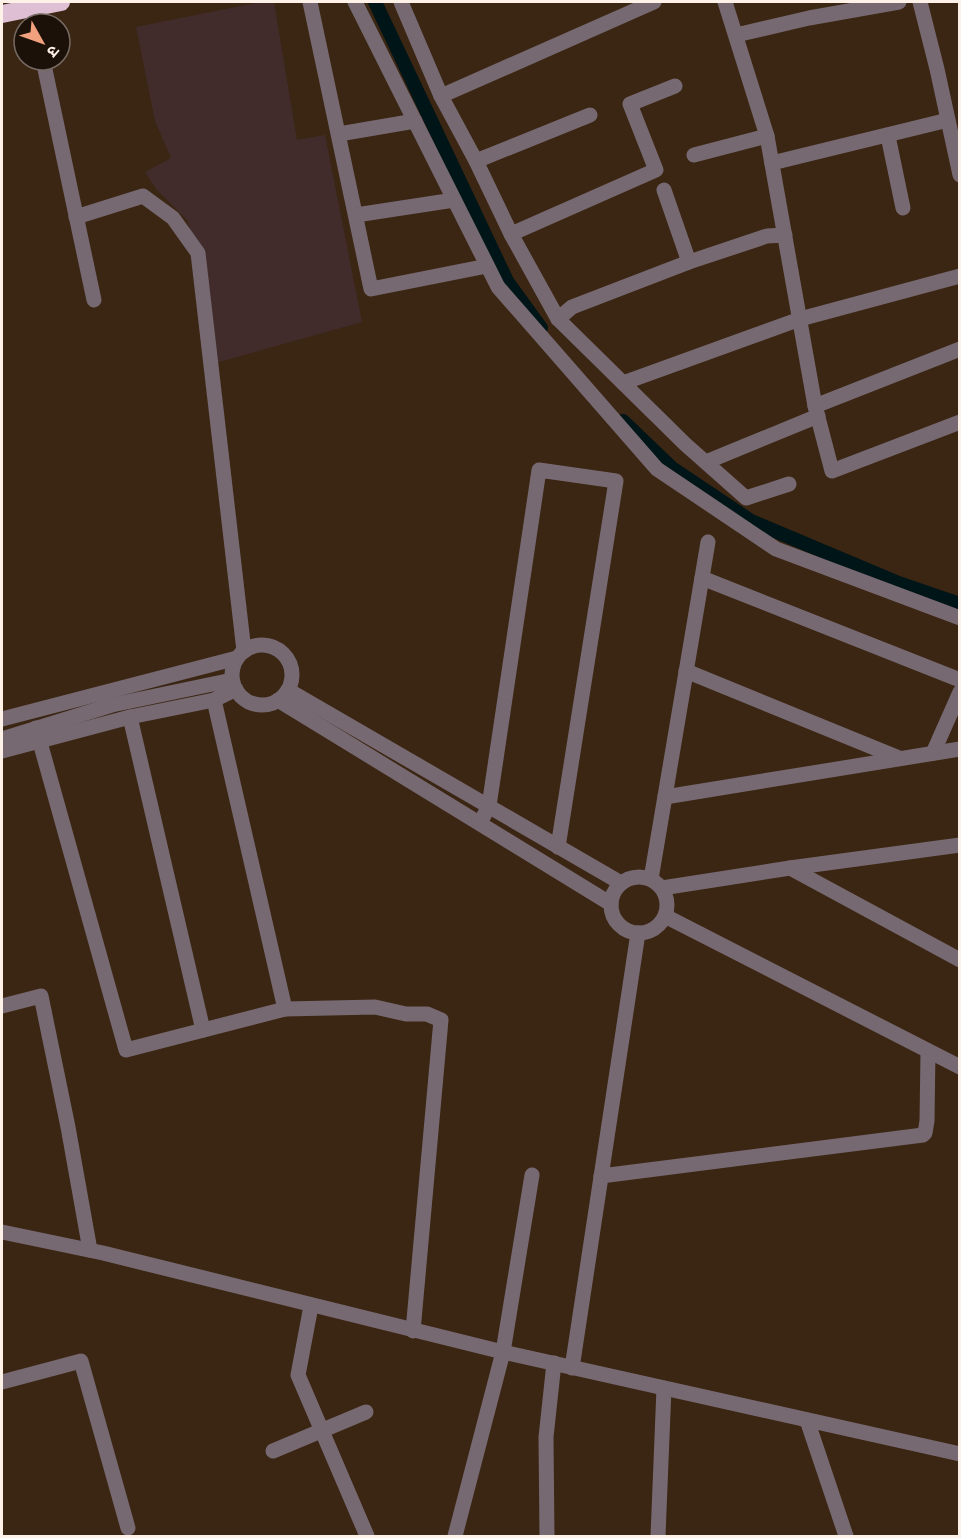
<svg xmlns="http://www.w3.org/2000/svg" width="961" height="1538" font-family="'Golos Text','Noto Sans Devanagari',sans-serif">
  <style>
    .industrial { fill: #412c2b }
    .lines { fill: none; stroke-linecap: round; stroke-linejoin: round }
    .canal { stroke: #001517; stroke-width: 14 }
    .minor { stroke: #766971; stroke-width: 15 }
    .highway { stroke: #dfbfd3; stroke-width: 18 }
  </style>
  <rect width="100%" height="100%" fill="#3b2513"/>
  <path class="industrial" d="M261 2H274L297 140 325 135 362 322 212 364 198 253 187 220 156 189 145 172 171 158 155 121 136 27Z"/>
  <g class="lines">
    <g class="canal">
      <path d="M375 2 507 281 541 328"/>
      <path d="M623 421 672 468 751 521 896 582 960 604"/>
    </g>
    <g class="minor">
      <path d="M30 2 35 24"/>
      <path d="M310 2 371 289 487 266"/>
      <path d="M355 2 498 287 657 469 776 549 960 618"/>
      <path d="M401 2 441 96 476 161 511 234 558 319 685 444 746 498 789 484"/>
      <path d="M725 2 767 136 815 406"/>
      <path d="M920 2 937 69 960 175"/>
      <path d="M736 35 809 18 899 2"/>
      <path d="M43 60 94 300"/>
      <path d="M441 96 654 2"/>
      <path d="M339 134 415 121"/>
      <path d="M888 136 903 208"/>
      <path d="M694 155 767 136"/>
      <path d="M476 161 590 115"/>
      <path d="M772 163 948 120"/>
      <path d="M664 190 689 262"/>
      <path d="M356 215 454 200"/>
      <path d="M76 217 143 196 173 218 198 253 244 651"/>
      <path d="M511 234 656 170 630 104 675 86"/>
      <path d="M558 319 572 307 689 262 767 236 785 235"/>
      <path d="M960 349 815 406 832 471 960 422"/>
      <path d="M623 383 800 319 960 276"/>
      <path d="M706 462 818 416"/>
      <path d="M702 578 960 680"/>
      <circle cx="262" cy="675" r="30"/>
      <path d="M686 671 899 758"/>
      <path d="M288 690 621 883"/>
      <path d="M214 700 285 1009"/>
      <path d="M278 700 611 904"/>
      <path d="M130 717 203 1030"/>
      <path d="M2 719 237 658"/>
      <path d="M36 728 126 1050 285 1009 375 1007 406 1014H427L441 1020 413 1331"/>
      <path d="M2 739 112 705 232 680"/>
      <path d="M2 751 130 717 214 700 236 689"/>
      <path d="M933 753 960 692"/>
      <path d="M665 797 960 749"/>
      <path d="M480 823 489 806 539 470 616 481 558 847"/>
      <path d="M790 868 960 960"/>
      <circle cx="639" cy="905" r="28"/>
      <path d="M651 879 708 542"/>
      <path d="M662 888 790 868 960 845"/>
      <path d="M665 916 960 1067"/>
      <path d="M2 1006 41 996 68 1127 90 1250"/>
      <path d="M601 1176 923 1135 925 1133 927 1121 928 1051"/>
      <path d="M2 1232 103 1253 503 1352 960 1454"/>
      <path d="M311 1306 298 1375 367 1536"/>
      <path d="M572 1368 638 933"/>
      <path d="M2 1382 81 1361 128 1528"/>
      <path d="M807 1420 846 1536"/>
      <path d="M273 1451 366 1412"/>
      <path d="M455 1536 503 1352 532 1175"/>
      <path d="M547 1536 546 1437 554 1363"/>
      <path d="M658 1536 664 1388"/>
    </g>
    <path class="highway" d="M2 14 61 2"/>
  </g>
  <rect width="961" height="1538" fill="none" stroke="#fef2e8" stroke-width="6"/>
  <g transform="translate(42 42) rotate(130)"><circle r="28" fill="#1b1109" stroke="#766b62" stroke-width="1.5"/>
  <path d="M0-4.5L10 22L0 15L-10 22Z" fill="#f1a17e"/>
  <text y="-9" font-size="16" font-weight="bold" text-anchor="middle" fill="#fef2e8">उ</text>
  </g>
</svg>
